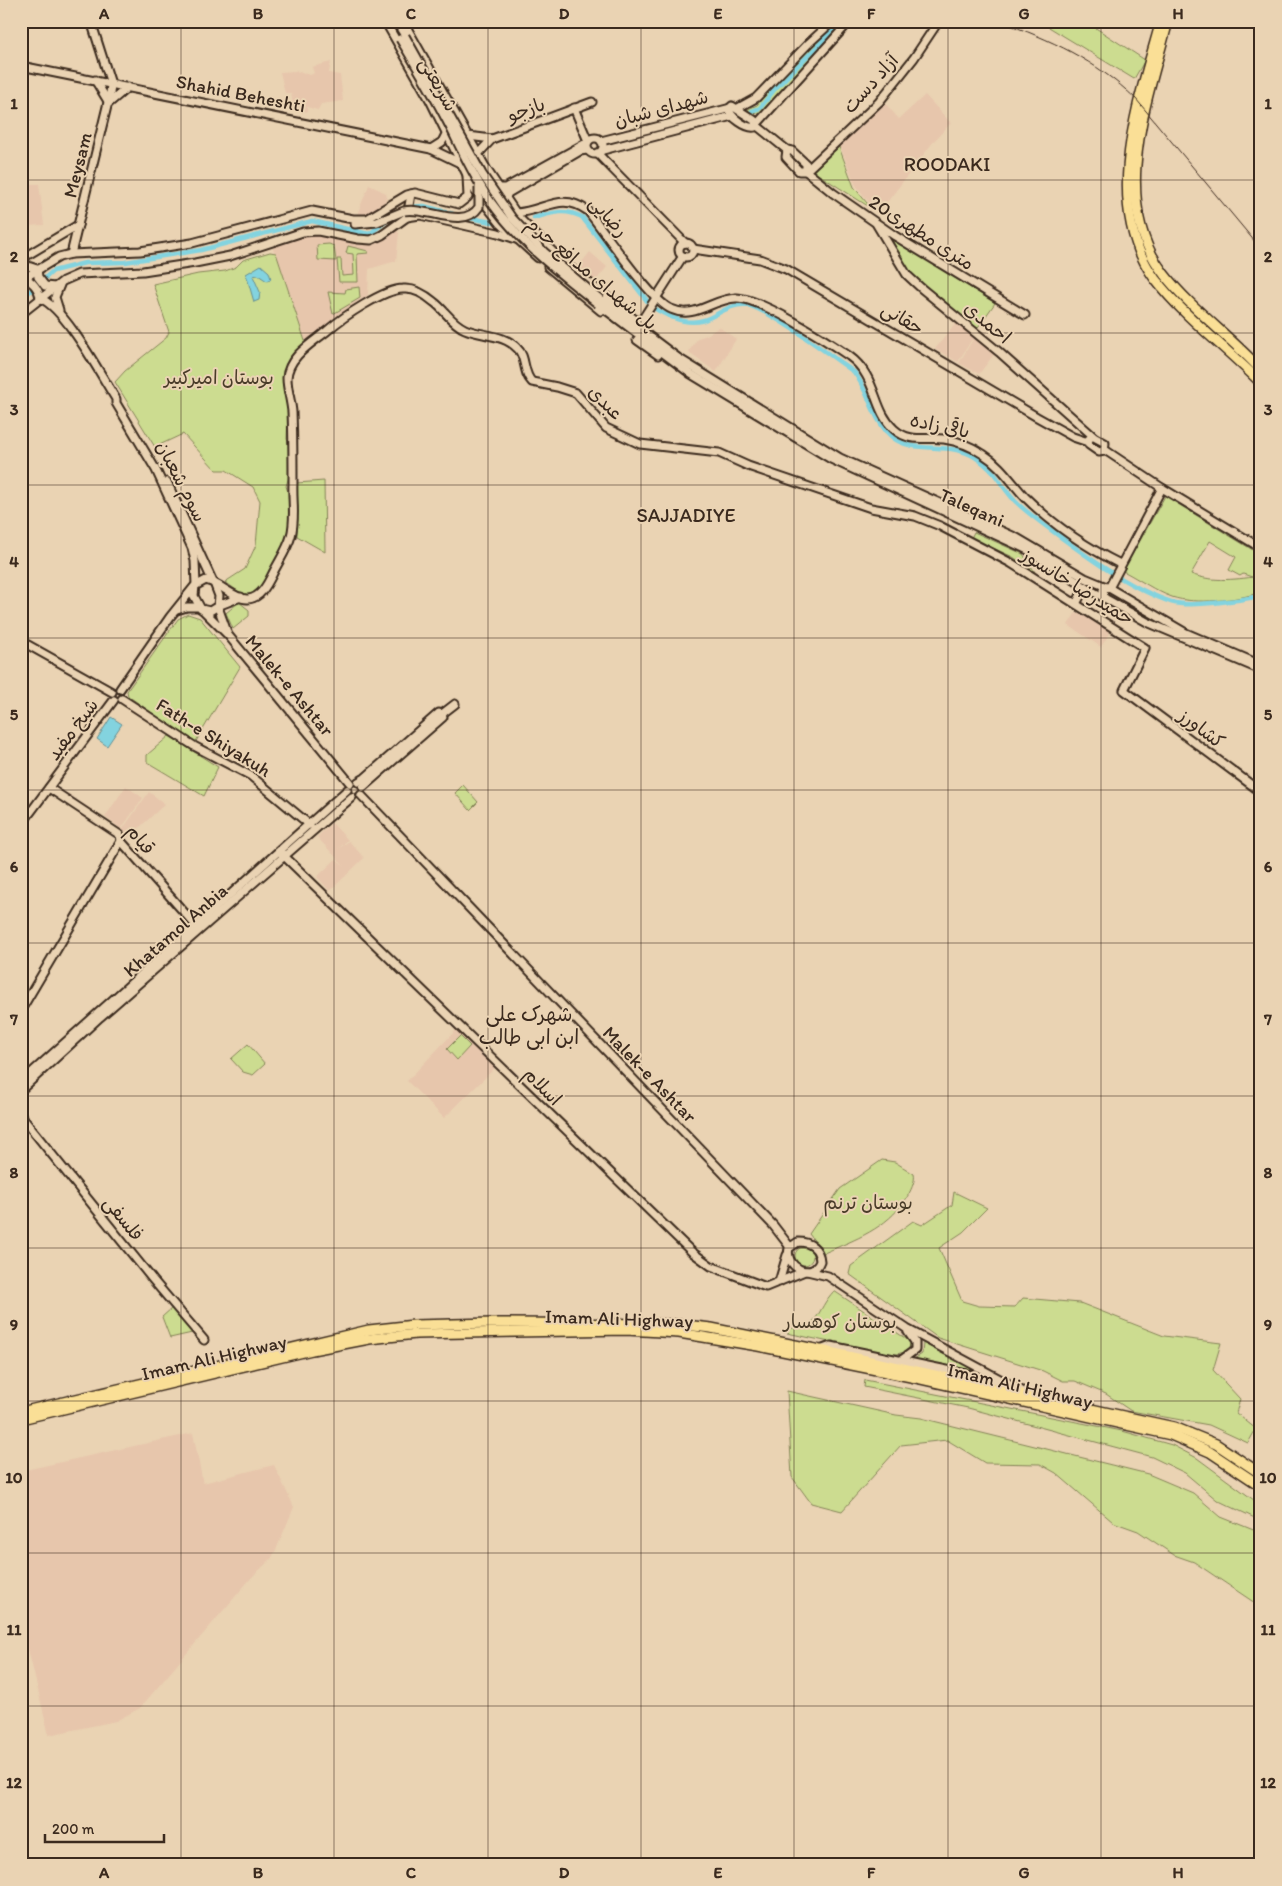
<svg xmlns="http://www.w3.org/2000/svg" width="1282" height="1886" font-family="Itim,'Playpen Sans Arabic',sans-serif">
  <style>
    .built { fill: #e7c6ac }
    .green { fill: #ccdc90; stroke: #848357 }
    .water { fill: #83d3df; stroke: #668f92 }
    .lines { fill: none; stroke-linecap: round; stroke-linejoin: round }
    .canal { stroke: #83d3df; stroke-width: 4.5 }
    .secondary-casing { stroke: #3b2a1e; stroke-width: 11 }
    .highway-casing { stroke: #3b2a1e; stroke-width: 12 }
    .secondary { stroke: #ead3b3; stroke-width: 7 }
    .highway { stroke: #fadf96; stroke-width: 9 }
    .rail { stroke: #3b2a1e; stroke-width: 1 }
    .secondary-bridge-casing { stroke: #3b2a1e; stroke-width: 11; stroke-linecap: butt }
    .secondary-bridge { stroke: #ead3b3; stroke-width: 7 }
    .grid { fill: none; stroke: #3b2a1e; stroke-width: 1; stroke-opacity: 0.55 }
    .labels { text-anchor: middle; stroke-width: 4; stroke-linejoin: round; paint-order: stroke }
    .street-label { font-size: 19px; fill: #3b2a1e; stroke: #ead3b3 }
    .park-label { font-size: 19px; fill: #4a3c29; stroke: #ead3b3 }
    .neighbourhood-label { font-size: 20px; fill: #3b2a1e; stroke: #ead3b3 }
    .neatline { fill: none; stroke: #3b2a1e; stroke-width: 2 }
    .grid-label { font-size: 16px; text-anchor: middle; font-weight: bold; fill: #3b2a1e }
  </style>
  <rect width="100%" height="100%" fill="#ead3b3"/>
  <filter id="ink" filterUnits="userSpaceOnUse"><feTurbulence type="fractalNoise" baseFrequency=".02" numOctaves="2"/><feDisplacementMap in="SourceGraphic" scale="10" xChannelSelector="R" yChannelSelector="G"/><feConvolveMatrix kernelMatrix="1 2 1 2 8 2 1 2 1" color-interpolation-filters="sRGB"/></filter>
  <g filter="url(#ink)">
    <g class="built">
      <path d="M331 62 329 73 340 75 343 101 321 104 318 110 307 107V112L294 109 291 93H285L280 72 296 71 310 75 314 73 312 67Z"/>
      <path d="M925 95 951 123 934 141 878 214 855 184 840 146 885 103 899 119Z"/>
      <path d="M21 184H39L44 225 25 226V220H21Z"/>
      <path d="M369 185 386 193 387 198 382 208 367 217H356Z"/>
      <path d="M395 229 399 233 396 261 369 269 368 295 336 316 306 344 276 253 273 250 275 242 314 233 367 243 378 241Z"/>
      <path d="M590 252 607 267 594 283 577 268Z"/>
      <path d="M957 322 974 336 958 362 935 349Z"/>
      <path d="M719 327 736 339 716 372 689 353V351L698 338 707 335Z"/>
      <path d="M975 336 995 353 979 374 959 363Z"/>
      <path d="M1081 612 1111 631 1101 647 1068 625 1075 614Z"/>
      <path d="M126 786 143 798 121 829 105 817Z"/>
      <path d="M149 792 165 804 128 838 122 830Z"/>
      <path d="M332 823 348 840 337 850 349 841 364 858 330 891 317 877 336 859 344 866 317 837Z"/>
      <path d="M457 1029 496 1067 444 1118 407 1081Z"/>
      <path d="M193 1433 203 1483 274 1465 294 1507 276 1550 271 1559 252 1577 140 1708 116 1721 49 1735 27 1645 21 1637V1471Z"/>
    </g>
    <g class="green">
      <path d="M838 21 844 22 816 51 811 59 764 109 760 113 750 114 748 109 757 105 773 86Z"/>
      <path d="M1039 21H1085L1145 60 1134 79Z"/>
      <path d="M839 147 854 187 871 208 813 171Z"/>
      <path d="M889 237 995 303 976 330 910 274 889 242Z"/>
      <path d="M329 244 334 246 336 261 318 260 317 245Z"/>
      <path d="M348 246 368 251V253L357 254 358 282H339L337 259H341L342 276 354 275 353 254 346 253Z"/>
      <path d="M270 252 276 253 306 344 290 362 287 439 290 448 291 470 286 486 291 501 290 532 262 586 255 594 245 596 225 582 245 569 256 545 260 501 253 487 226 470H216L183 434 155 447 115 382 125 371 166 338 169 332 153 284 198 274 225 271 236 267 243 260Z"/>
      <path d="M359 287 360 298 333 314 328 292 345 293 346 289Z"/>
      <path d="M324 481 325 552 297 536V483Z"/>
      <path d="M1165 496 1261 555V571L1252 577 1243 574 1240 576 1229 570 1236 557 1210 541 1191 574C1213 583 1239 579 1261 576V592C1238 600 1195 605 1172 597 1155 591 1139 579 1123 571Z"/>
      <path d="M974 532 1023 554 1035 572 1013 557 971 538Z"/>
      <path d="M239 602 249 610V616L233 629 226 613Z"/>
      <path d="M188 614 200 618 240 667 195 743 128 696 127 691 178 619Z"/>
      <path d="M169 736 218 767 204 796 147 762V755Z"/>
      <path d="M463 785 478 802 470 810 455 793Z"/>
      <path d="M460 1036 470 1046 457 1060 447 1049Z"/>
      <path d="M248 1044 265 1064 253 1075 243 1072 231 1059Z"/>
      <path d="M882 1160 895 1162 914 1174C916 1181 910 1192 906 1199 886 1229 856 1239 824 1253L809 1234 840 1189Z"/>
      <path d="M954 1192 987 1208 963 1232 939 1248 962 1301 979 1306 1015 1307 1023 1298 1080 1303 1164 1336 1221 1343 1213 1370 1240 1399 1236 1413 1256 1429 1248 1443 1209 1425 1131 1411 1106 1394 1075 1381H1063L1043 1371 938 1338 849 1274 851 1266 913 1221 922 1225 952 1205Z"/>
      <circle cx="804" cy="1256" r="9"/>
      <path d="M834 1291 911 1342 908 1351 897 1354 882 1353 787 1333V1328C821 1330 815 1311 834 1291Z"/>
      <path d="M172 1308 192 1333 170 1338 162 1317Z"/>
      <path d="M923 1343 988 1377 914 1359 922 1354Z"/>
      <path d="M865 1380 1122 1431 1172 1445 1197 1458 1258 1503 1261 1505V1521L1217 1500 1185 1473 1152 1457 968 1408 864 1387Z"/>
      <path d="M787 1391 896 1415 921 1418 1148 1474 1193 1493 1221 1517 1261 1533V1607L1194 1562 1174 1555 1138 1531 1113 1522 1056 1473 1040 1464 985 1463 947 1440 901 1445 842 1511 811 1503 792 1477Z"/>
    </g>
    <g class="water">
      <path d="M261 265 269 272 271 279 267 281 258 275 253 276 260 292 259 300 254 302 246 274Z"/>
      <path d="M111 717 122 724 107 746 97 739Z"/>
    </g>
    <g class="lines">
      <g class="canal">
        <path d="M752 111 760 108 774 90 841 22"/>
        <path d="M615 142 717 116"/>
        <path d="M408 207 424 206 457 215"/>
        <path d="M464 217 492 222"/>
        <path d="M534 218C552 213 564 208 582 217L651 306C666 316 686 326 704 320 718 315 731 303 747 305 770 310 831 356 854 372 869 391 873 421 892 437 914 455 950 441 975 457 996 470 1000 485 1015 501 1026 512 1039 521 1051 530 1086 556 1129 588 1171 602 1190 608 1240 600 1261 596"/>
        <path d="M21 299 53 271 85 263 125 262 201 250 312 221 369 234 391 218"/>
      </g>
      <defs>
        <g id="secondary">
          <path d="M385 21 430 100 475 191 501 224 538 258"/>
          <path d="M396 21 405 36"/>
          <path d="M403 21 487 170 520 219 561 260 638 322"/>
          <path d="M938 22 914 58 879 102 806 171 833 193 895 236 1025 315"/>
          <path d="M21 66 431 149 460 163"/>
          <path d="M95 80 109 103 128 87"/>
          <path d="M732 106 754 120 756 123 755 127C747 129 730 117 729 109Z"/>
          <path d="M574 108 588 141"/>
          <path d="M738 108 756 98 809 43 833 21"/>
          <path d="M468 136 492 139"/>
          <circle cx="595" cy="146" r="8"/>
          <path d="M601 141 731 108"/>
          <path d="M431 149 442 142 447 132"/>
          <path d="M603 150 732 116"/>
          <path d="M787 150 756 125 850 21"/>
          <path d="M787 150 792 151 806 164V171H799L786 157Z"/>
          <path d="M597 153 685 243"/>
          <path d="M478 154 492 139 592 102"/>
          <path d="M499 188H505L586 143"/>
          <path d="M505 199 508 193 580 151 587 150"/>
          <path d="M516 213C545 211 561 191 588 211 604 231 651 301 671 309 695 320 712 299 736 298 759 297 827 341 849 356 878 377 872 409 894 429 909 443 926 437 944 439 958 441 971 446 983 454 1001 465 1011 482 1025 497 1052 524 1086 547 1120 564"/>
          <path d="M407 217 411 194"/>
          <path d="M355 224 377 222 404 211"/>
          <path d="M877 225 907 275 921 288 999 352 1093 436"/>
          <circle cx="686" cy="250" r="7"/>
          <path d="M693 249 760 259 786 269 1037 417 1073 437 1088 442"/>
          <path d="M71 254 110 94 111 84 91 21"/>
          <path d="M21 259 78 225"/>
          <path d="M21 259 28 266 37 269 38 277 45 286 55 287"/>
          <path d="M548 267 601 311"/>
          <path d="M23 278C32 280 39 289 40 298 66 309 100 374 116 399V403L156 470 192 548 195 561 196 585"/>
          <path d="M21 280 59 257 71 254 140 251 192 243 312 211 353 219H367L407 195 415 193 459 204 468 197 467 176"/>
          <path d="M601 300 678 358 840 458 1017 538 1085 578 1109 588 1186 633 1261 665"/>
          <path d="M598 304 691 374 831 459 1028 550 1085 587 1147 622 1261 670"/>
          <path d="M59 310 55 297 60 285"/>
          <path d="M21 314 63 281 79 274 143 271 195 263 230 256 303 232 318 231 358 239 371 240 382 235 407 217 420 215 498 233 516 239"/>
          <path d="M640 323 683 256"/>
          <path d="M637 340 658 355"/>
          <path d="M1092 436 1105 443 1104 451 1099 452 1089 445 1088 440Z"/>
          <path d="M1105 450 1162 488 1261 548"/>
          <path d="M167 482 213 582"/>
          <path d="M206 580 214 583 219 596 218 606 210 611 201 609 194 596 195 586Z"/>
          <path d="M214 583C223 587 238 600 248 599 261 598 268 583 273 573 279 561 288 548 291 536 296 518 292 501 293 483 293 459 293 436 292 412 291 400 287 389 287 378 288 356 314 342 328 330 343 317 384 289 403 289 414 288 426 295 434 302 445 310 451 323 465 329 481 336 504 334 517 348 527 357 522 372 532 382L557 387 576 393 606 428 640 444 719 453 748 466 871 508 915 516 940 526 1011 563 1145 648 1124 690 1261 792"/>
          <path d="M1104 598 1103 590 1109 588 1162 488"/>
          <path d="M1076 604 1085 587"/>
          <path d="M218 606 241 597"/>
          <path d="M218 607 227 632"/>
          <path d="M177 610 187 607H199"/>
          <path d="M203 610 228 635 350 783"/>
          <path d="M21 641 112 692"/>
          <path d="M120 689 170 617 194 587"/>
          <path d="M122 699 194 746 251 776 310 825"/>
          <path d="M358 782 365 778 439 713 442 714 455 704"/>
          <path d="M363 787 443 717 442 714"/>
          <path d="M49 788 120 835 121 841 198 928"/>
          <path d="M361 795 773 1225 790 1247"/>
          <path d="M21 825 114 700"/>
          <path d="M280 852 692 1252 711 1266 766 1287 805 1271"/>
          <path d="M21 1010 121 841"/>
          <path d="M21 1082 347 790"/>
          <path d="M21 1090 100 1017 352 797"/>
          <path d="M21 1116 153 1280 204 1340"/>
          <path d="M798 1242C810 1242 819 1248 820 1261 813 1281 784 1268 789 1248Z"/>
          <path d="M807 1271 828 1276 907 1329 1026 1393"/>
          <path d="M779 1282 787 1255"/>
          <path d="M820 1350 831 1346 1000 1381"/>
          <path d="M900 1361 915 1350V1342L908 1332"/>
        </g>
        <g id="highway">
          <path d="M1161 21C1139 100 1101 205 1155 279 1185 318 1227 348 1261 383"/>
          <path d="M1168 21C1148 98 1108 202 1164 274 1191 309 1230 336 1261 370"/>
          <path d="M21 1412 369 1330 414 1325 493 1323 677 1324 711 1328 820 1350 1174 1427 1216 1444 1261 1474"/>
          <path d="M21 1419 312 1350 369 1339 416 1334 626 1330 679 1333 758 1346 921 1379 1171 1435 1210 1452 1261 1486"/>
        </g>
      </defs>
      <use href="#secondary" class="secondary-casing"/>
      <use href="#highway" class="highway-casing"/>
      <use href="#secondary" class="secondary"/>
      <use href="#highway" class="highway"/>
      <path class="rail" d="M999 21C1052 40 1095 60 1136 99L1261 249"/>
      <defs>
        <g id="secondary-bridge">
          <path d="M405 36 482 174 512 218 544 252 601 300"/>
          <path d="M400 39C417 67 434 96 449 125 462 151 474 178 491 202 519 242 560 274 598 304"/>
          <path d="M404 211C427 206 463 231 479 207V187"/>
        </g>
      </defs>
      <use href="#secondary-bridge" class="secondary-bridge-casing"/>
      <use href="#secondary-bridge" class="secondary-bridge"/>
    </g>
  </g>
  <path class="grid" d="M181 21V1865M334 21V1865M488 21V1865M641 21V1865M794 21V1865M948 21V1865M1101 21V1865M21 180H1261M21 333H1261M21 485H1261M21 638H1261M21 790H1261M21 943H1261M21 1096H1261M21 1248H1261M21 1401H1261M21 1553H1261M21 1706H1261"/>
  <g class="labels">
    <g class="street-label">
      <text transform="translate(870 83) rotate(-48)" y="7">آزاد دست</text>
      <text transform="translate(439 84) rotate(61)" y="7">شریعتی</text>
      <text transform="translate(241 93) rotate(11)" y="7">Shahid Beheshti</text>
      <text transform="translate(661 108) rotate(-15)" y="7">شهدای شبان</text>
      <text transform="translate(526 109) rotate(-20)" y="7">بازجو</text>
      <text transform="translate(77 165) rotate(-76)" y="7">Meysam</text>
      <text transform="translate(609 216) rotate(48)" y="7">رضایی</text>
      <text transform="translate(922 232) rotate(33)" y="7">20متری مطهری</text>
      <text transform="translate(592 273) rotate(40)" y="7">پل شهدای مدافع حرم</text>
      <text transform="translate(903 318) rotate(31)" y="7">حقانی</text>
      <text transform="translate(988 322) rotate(40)" y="7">احمدی</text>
      <text transform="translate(606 402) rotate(45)" y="7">عبدی</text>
      <text transform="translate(940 425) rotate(12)" y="7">باقی زاده</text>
      <text transform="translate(182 481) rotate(63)" y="7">سوم شعبان</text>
      <text transform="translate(972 507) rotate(24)" y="7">Taleqani</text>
      <text transform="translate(1078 586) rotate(32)" y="7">حمیدرضا خانسوز</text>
      <text transform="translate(290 685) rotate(50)" y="7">Malek-e Ashtar</text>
      <text transform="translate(1202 728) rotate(37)" y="7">کشاورز</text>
      <text transform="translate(72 729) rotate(-53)" y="7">شیخ مفید</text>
      <text transform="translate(214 737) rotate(32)" y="7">Fath-e Shiyakuh</text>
      <text transform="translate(141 839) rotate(50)" y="7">قیام</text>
      <text transform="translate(175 930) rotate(-41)" y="7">Khatamol Anbia</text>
      <text transform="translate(650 1074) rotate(46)" y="7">Malek-e Ashtar</text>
      <text transform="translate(543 1086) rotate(45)" y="7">اسلام</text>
      <text transform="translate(124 1218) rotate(51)" y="7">فلسفی</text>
      <text transform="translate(619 1318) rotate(2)" y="7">Imam Ali Highway</text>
      <text transform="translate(214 1357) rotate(-13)" y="7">Imam Ali Highway</text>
      <text transform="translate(1020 1385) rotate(13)" y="7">Imam Ali Highway</text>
    </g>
    <g class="park-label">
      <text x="219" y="384">بوستان امیرکبیر</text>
      <text x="868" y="1209">بوستان ترنم</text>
      <text x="840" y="1328">بوستان کوهسار</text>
    </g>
    <g class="neighbourhood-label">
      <text x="947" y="171">ROODAKI</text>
      <text x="686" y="522">SAJJADIYE</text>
      <text x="529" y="1021">شهرک علی<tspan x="529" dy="23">ابن ابی طالب</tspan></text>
    </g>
  </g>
  <rect width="1282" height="1886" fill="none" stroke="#ead3b3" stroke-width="55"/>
  <path d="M45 1834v8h119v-8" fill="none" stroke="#3b2a1e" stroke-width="2.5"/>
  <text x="52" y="1834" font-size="15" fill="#3b2a1e" stroke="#ead3b3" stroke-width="4" paint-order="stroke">200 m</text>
  <rect x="28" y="28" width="1226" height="1830" class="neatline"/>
  <g class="grid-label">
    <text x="104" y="19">A</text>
    <text x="258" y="19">B</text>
    <text x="411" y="19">C</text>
    <text x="564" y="19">D</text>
    <text x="718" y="19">E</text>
    <text x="871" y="19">F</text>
    <text x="1024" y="19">G</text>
    <text x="1178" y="19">H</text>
    <text x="14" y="109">1</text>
    <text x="1268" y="109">1</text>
    <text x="14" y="262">2</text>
    <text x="1268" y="262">2</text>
    <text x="14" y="415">3</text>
    <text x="1268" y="415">3</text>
    <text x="14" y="567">4</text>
    <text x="1268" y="567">4</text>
    <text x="14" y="720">5</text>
    <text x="1268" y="720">5</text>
    <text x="14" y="872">6</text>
    <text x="1268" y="872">6</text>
    <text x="14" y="1025">7</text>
    <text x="1268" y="1025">7</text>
    <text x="14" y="1178">8</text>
    <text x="1268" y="1178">8</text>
    <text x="14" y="1330">9</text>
    <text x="1268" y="1330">9</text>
    <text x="14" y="1483">10</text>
    <text x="1268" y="1483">10</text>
    <text x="14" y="1635">11</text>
    <text x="1268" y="1635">11</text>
    <text x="14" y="1788">12</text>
    <text x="1268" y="1788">12</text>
    <text x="104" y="1878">A</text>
    <text x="258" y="1878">B</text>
    <text x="411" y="1878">C</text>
    <text x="564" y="1878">D</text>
    <text x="718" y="1878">E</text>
    <text x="871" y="1878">F</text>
    <text x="1024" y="1878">G</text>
    <text x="1178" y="1878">H</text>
  </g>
</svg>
